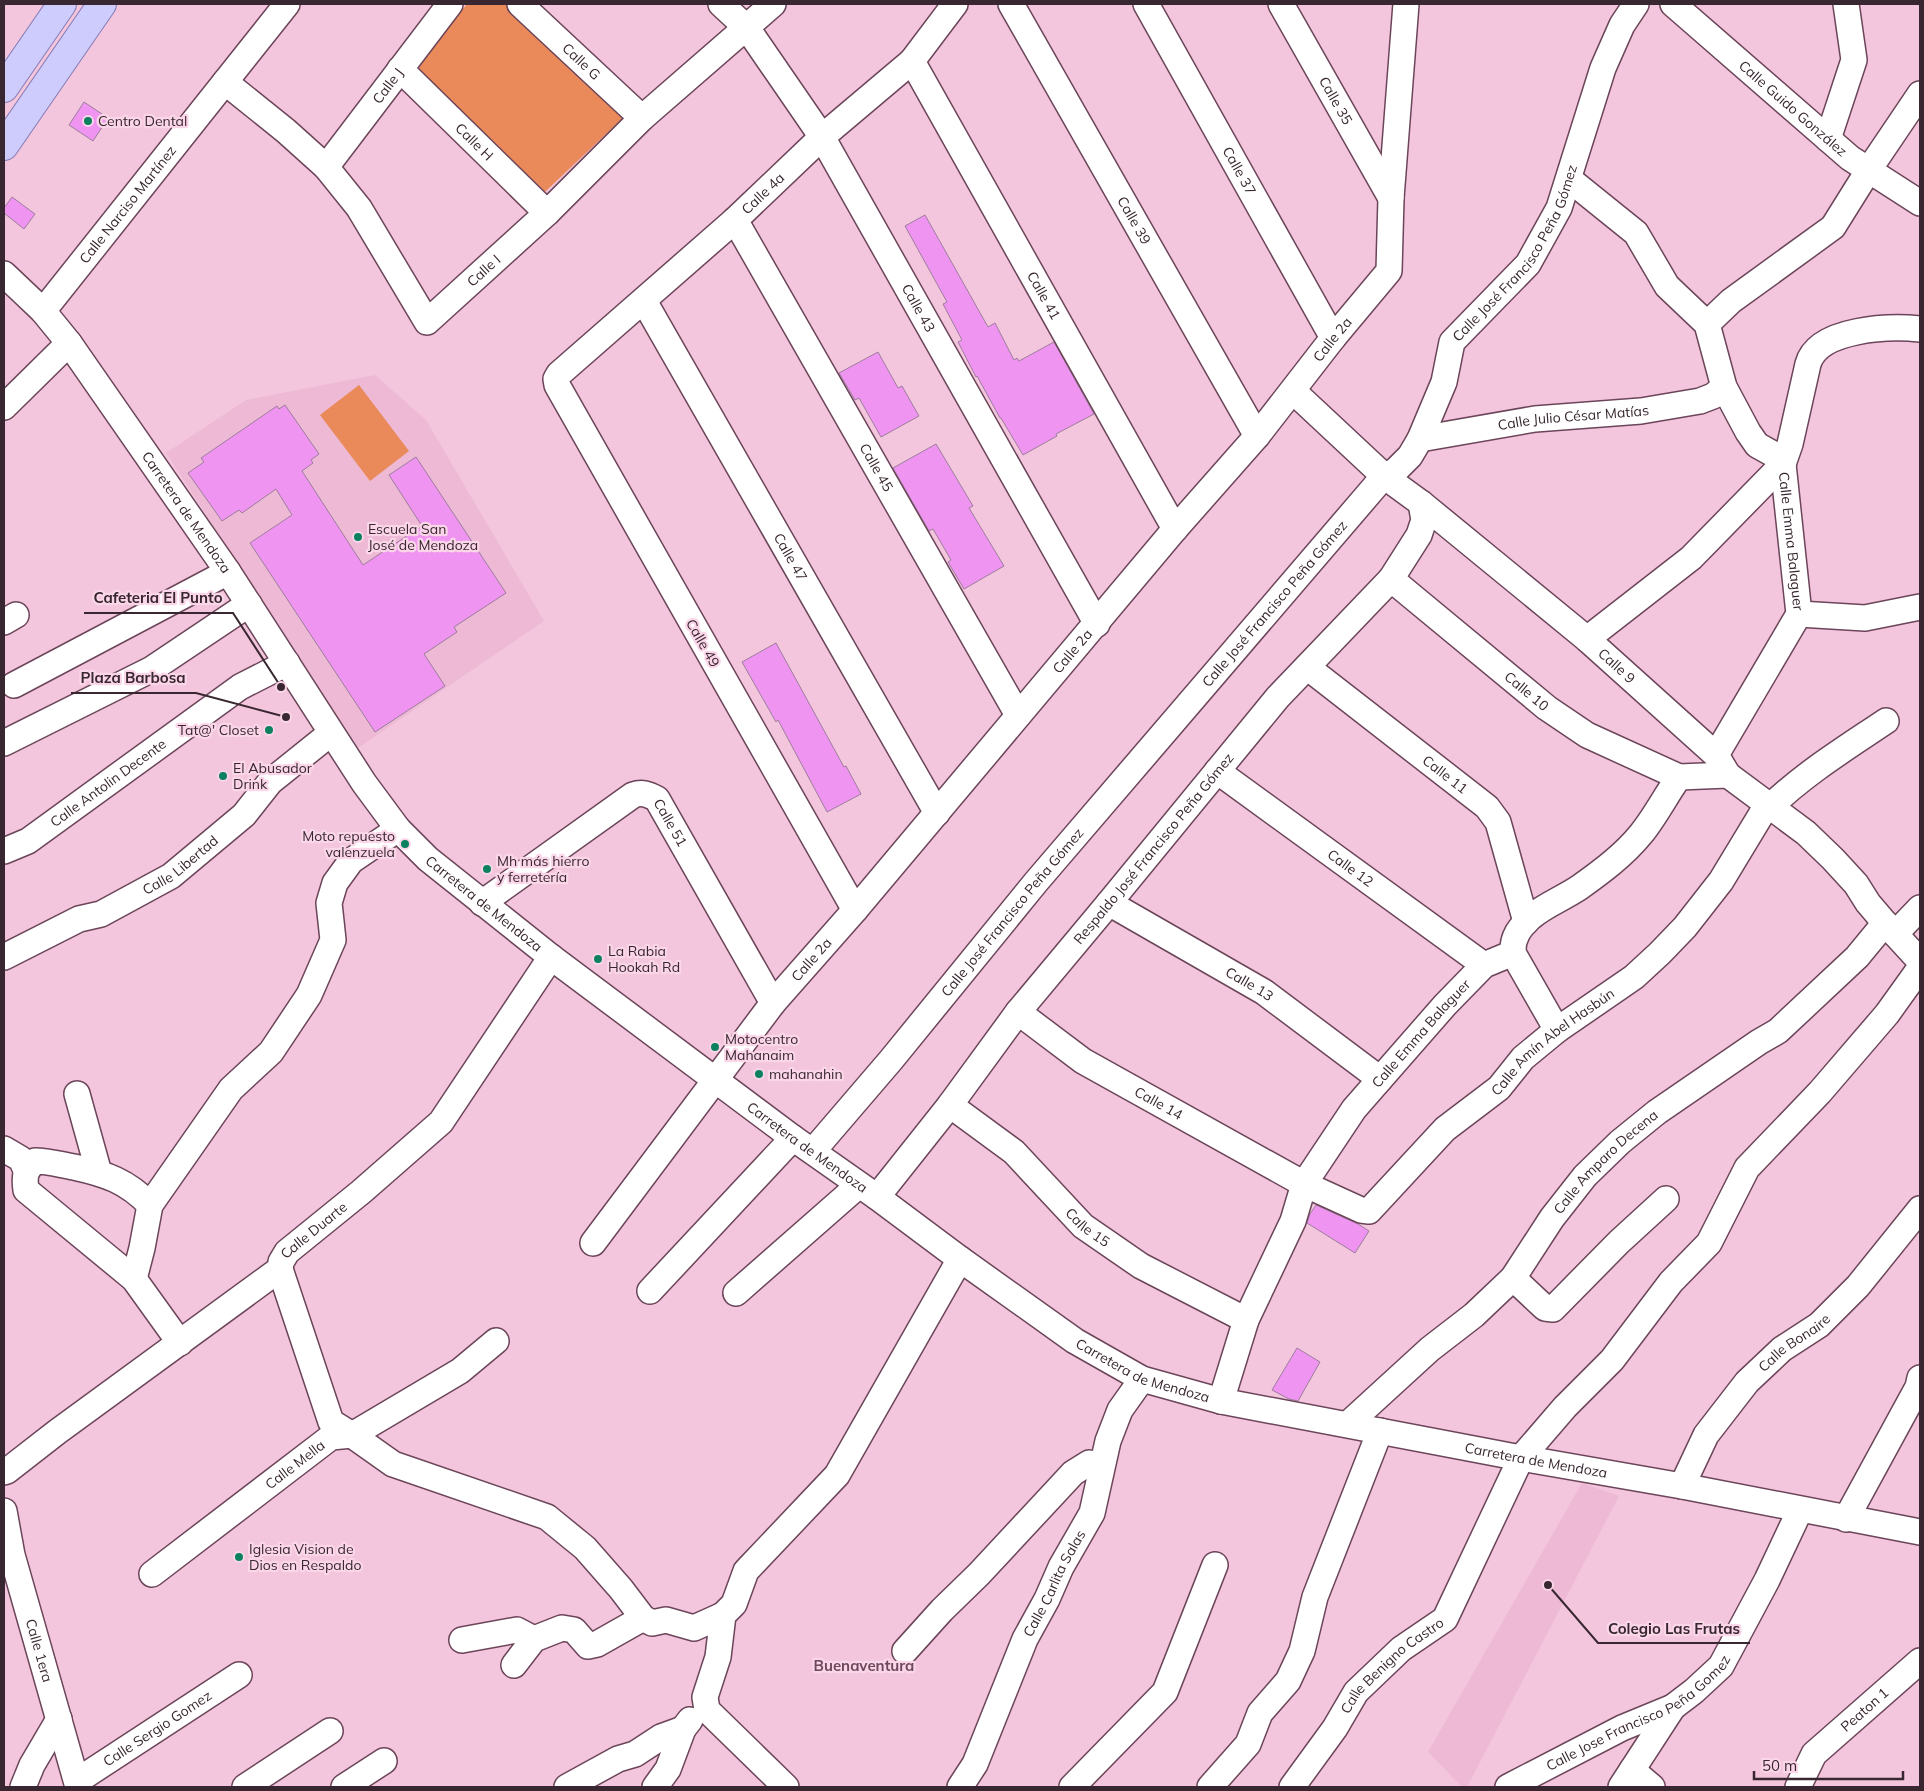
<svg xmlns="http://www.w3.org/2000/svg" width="1924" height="1791" font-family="Mulish,sans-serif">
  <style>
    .built { fill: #edb9d4 }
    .green { fill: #ea8a5a }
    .building { fill: #ef95f1; stroke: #9c7d9c }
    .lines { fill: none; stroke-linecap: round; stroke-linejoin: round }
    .minor-casing { stroke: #6b4559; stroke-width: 28 }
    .major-casing { stroke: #857bb5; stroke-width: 30 }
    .minor { stroke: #fff; stroke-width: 25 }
    .major { stroke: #cecbfd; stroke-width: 28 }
    .poi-dot { fill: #0b815f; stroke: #fbd6e9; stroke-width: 2 }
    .labels { text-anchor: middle; stroke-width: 4.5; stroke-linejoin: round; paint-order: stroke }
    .street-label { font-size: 14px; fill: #382730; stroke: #fbd6e9 }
    .poi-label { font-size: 14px; fill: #382730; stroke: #fbd6e9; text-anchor: start }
    .neighbourhood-label { font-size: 15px; font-weight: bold; fill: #6e485c; stroke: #fbd6e9 }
    .leader { fill: none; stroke: #382730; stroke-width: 2 }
    .callout-dot { fill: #382730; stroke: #fbd6e9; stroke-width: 2 }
    .callout-label { font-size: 15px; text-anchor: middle; font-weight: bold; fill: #382730; stroke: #fbd6e9; stroke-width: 4.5; stroke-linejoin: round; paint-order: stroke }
  </style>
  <rect width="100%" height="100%" fill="#f3c6dd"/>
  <g class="built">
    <path d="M375 375 426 420 544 621 358 748 166 453 246 400Z"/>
    <path d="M1582 1483 1619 1496 1467 1787H1462L1428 1752Z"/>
  </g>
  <g class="green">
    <path d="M467 4H507L625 116 545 192 414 67Z"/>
    <path d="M359 385 409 451 370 481 320 415Z"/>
  </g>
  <g class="building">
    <path d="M84 102 108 118 93 141 69 125Z"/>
    <path d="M12 197 35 214 24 229 4 213V208Z"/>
    <path d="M925 215 988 327 995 323 1014 360 1017 358 1019 361 1054 342 1094 414 1056 434 1057 436 1023 455 1001 418H1000L977 376 976 377 958 342 962 340 943 304 947 302 905 226Z"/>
    <path d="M878 352 898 388 902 386 919 416 881 437 859 398 855 400 839 373Z"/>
    <path d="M285 405 319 454 311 460 313 463 302 471 363 565 422 526 389 475 416 457 506 593 454 627 457 632 424 654 445 686 375 732 250 543 292 515 276 489 242 513 239 510 222 521 188 473 204 462 201 458 277 406 279 409Z"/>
    <path d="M936 444 973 506 969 508 1004 566 964 589 948 562 951 560 933 529 929 531 893 468Z"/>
    <path d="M776 643 844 767 846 766 861 794 827 812 778 720 776 722 742 662Z"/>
    <path d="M1316 1205 1358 1224 1369 1231 1355 1253 1307 1223 1310 1214Z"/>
    <path d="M1297 1348 1320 1362 1298 1401 1289 1399 1272 1390Z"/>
  </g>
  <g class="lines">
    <defs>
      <g id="minor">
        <path id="s1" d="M520 4 642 118"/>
        <path id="s2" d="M721 4 747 28 822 137 1097 624"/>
        <path id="s3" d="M1011 4 1257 436"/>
        <path id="s4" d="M1146 4 1333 338"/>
        <path id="s5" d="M1281 4 1391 198"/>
        <path id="s6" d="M1673 4 1850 158 1920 203"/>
        <path id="s7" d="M912 61 1175 529"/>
        <path id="s8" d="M400 69 547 213"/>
        <path id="s9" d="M225 82 286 131 326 167 359 208 427 322 547 213 642 118 773 4"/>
        <path d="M1828 139 1854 60 1846 4"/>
        <path id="s10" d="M326 167 450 4"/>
        <path id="s11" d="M1569 179 1636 233 1667 286 1707 324 1724 387 1748 432 1757 445 1775 455 1783 464 1799 614 1716 755"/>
        <path id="s12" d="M735 220 1018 715"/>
        <path id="s13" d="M4 274 43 311 69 343 228 572 364 783 398 829 428 859 551 957 793 1138 877 1197 960 1259 1075 1341 1142 1379 1221 1401 1521 1458 1682 1486 1920 1532"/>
        <path id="s14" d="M644 301 937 813"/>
        <path id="s15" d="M43 311 287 4"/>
        <path d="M1707 324 1731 301 1833 227 1868 171 1920 94"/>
        <path id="s16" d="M1293 391 1384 476 1421 503 1587 639 1716 755 1728 775 1806 833 1833 859 1856 884 1868 903 1885 923 1920 961"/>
        <path d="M4 407 69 343"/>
        <path id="s17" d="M1420 439 1535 419 1641 411 1700 401 1713 396 1724 387"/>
        <path id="s18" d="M1391 579 1547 708 1587 735 1679 777"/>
        <path d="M1799 614 1865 618 1920 607"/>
        <path d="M4 622 16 615"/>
        <path d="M1587 639 1691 558 1783 464 1790 444 1808 364C1818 328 1890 326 1920 329"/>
        <path id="s19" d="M1307 667 1487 807 1498 822 1526 922"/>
        <path d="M14 685 228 572"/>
        <path d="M4 743 152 669 249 604"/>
        <path id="s20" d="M1217 771 1484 965"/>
        <path d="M1770 807C1805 773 1846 748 1886 721"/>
        <path id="s21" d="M4 851 28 841 240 687 287 663"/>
        <path id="s22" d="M482 903 633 795C642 792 648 794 657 799L773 1003"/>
        <path id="s23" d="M1109 903 1264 992 1380 1079"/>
        <path id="s24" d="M855 910 557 385 556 379 559 374 735 220 822 137 912 61 955 4"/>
        <path d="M1895 934 1920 908"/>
        <path d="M1513 953 1557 1030"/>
        <path id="s25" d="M4 957 79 919 101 914 171 876 244 815 270 782 331 733"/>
        <path id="s26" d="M1018 1012 1083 1061 1304 1184 1361 1210 1369 1211 1445 1129 1499 1088 1523 1058 1557 1030 1634 977 1660 953 1685 927 1721 881 1767 805"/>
        <path d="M77 1094 99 1173"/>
        <path id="s27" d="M950 1105 1014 1152 1083 1226 1141 1266 1246 1320"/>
        <path d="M4 1149 21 1159 26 1170"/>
        <path id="s28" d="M813 1151 891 1060 1036 882 1384 476 1395 471 1410 456 1420 439 1444 382 1452 342 1528 264 1559 208 1603 68 1622 25 1636 4"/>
        <path id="s29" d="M877 1197 950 1105 1018 1012 1109 903 1278 697 1391 579 1419 535 1424 520 1421 503"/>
        <path d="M150 1205C127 1181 106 1174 74 1167 61 1165 49 1161 35 1161 25 1171 24 1176 26 1190L134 1279 180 1343"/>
        <path id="s30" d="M593 1243 773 1003 855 910 1175 529 1257 436 1333 338 1389 271 1391 198 1406 4"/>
        <path d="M280 1269 331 1422 352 1435 393 1464 547 1517 585 1548 621 1589 643 1618 652 1623 666 1620 694 1628 723 1615"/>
        <path d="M1513 1278 1545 1308 1553 1309 1619 1242 1666 1199"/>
        <path d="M134 1279 142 1248 150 1205 231 1089 271 1052 309 995 333 940 329 903 335 883 351 861 398 829"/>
        <path d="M650 1291 793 1138"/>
        <path d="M736 1293 859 1185"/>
        <path id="s31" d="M1221 1401 1246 1320 1293 1221 1304 1184 1354 1109 1445 1005 1484 965 1513 953C1512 937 1520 927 1531 917 1545 905 1564 898 1580 887 1601 872 1624 855 1641 834 1655 817 1666 795 1679 777L1728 775"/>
        <path id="s32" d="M1348 1424 1430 1349 1474 1315 1513 1278 1552 1218 1585 1176 1620 1142 1657 1112 1759 1042 1778 1031 1857 957 1885 923"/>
        <path id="s33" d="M4 1472 7 1471 57 1432 280 1269 281 1262 287 1252 361 1192 441 1122 551 957"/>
        <path id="s34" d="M1682 1486 1706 1435 1747 1382 1782 1349 1819 1325 1858 1286 1920 1209"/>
        <path id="s35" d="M4 1511 12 1555 78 1787"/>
        <path d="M1846 1519 1918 1387 1920 1378"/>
        <path id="s36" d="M152 1574 331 1437 352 1435 460 1371 496 1341"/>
        <path d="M462 1640 517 1630 534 1639"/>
        <path d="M905 1651 942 1610 979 1574 1073 1473 1089 1463 1101 1466"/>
        <path d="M514 1665 534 1639 562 1628 574 1630 588 1646 597 1644 643 1618"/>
        <path d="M1632 1770 1652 1787"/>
        <path id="s37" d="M77 1781 239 1675"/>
        <path d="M23 1787 32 1765 59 1719"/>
        <path d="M245 1787 330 1731"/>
        <path d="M344 1787 384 1761"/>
        <path d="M567 1787 618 1759 635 1754 661 1737 683 1729"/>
        <path d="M655 1787 668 1769 683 1729 690 1720"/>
        <path d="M786 1787 707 1710 705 1697 718 1657 723 1615 734 1604 746 1571 837 1475 960 1259"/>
        <path id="s38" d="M960 1787 975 1764 1025 1639 1047 1599 1061 1567 1092 1513 1108 1441 1120 1410 1142 1379"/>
        <path d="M1072 1787 1165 1692 1215 1565"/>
        <path d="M1210 1787 1248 1744 1260 1713 1288 1681 1302 1651 1315 1597 1380 1431"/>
        <path id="s39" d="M1292 1787 1335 1728 1356 1692 1401 1649 1445 1619 1521 1458 1565 1407 1612 1360 1671 1282 1709 1243 1747 1168 1820 1092 1887 1014 1920 968"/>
        <path id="s40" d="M1508 1787 1622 1728 1673 1707 1694 1691 1721 1666 1767 1580 1800 1510"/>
        <path d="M1621 1787 1673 1707"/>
        <path id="s41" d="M1798 1787 1814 1754 1920 1661"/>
      </g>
      <g id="major">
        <path d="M4 88 62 4"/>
        <path d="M4 146 102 4"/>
      </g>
    </defs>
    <use href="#minor" class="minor-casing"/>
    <use href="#major" class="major-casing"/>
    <use href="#minor" class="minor"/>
    <use href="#major" class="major"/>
  </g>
  <g class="poi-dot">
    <circle cx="88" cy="121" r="5"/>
    <circle cx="358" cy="537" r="5"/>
    <circle cx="269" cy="730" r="5"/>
    <circle cx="223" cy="776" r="5"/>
    <circle cx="405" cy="844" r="5"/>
    <circle cx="487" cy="869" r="5"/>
    <circle cx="598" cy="959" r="5"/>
    <circle cx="715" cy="1047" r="5"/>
    <circle cx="759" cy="1074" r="5"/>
    <circle cx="239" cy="1557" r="5"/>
  </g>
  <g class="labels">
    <g class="street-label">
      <text dy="5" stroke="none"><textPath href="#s1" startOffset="84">Calle G</textPath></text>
      <text dy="5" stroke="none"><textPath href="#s10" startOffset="102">Calle J</textPath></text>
      <text dy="5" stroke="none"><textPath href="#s5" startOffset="111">Calle 35</textPath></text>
      <text dy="5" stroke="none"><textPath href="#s6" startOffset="159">Calle Guido González</textPath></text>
      <text dy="5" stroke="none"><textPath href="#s8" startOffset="104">Calle H</textPath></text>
      <text dy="5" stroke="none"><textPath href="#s4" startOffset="191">Calle 37</textPath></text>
      <text dy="5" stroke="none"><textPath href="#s24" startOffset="888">Calle 4a</textPath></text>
      <text dy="5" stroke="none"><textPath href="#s15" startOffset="136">Calle Narciso Martínez</textPath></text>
      <text dy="5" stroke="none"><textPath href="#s3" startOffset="249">Calle 39</textPath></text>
      <text dy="5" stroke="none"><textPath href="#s28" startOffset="1151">Calle José Francisco Peña Gómez</textPath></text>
      <text dy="5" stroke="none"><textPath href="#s9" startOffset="394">Calle I</textPath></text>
      <text dy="5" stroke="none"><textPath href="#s7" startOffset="269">Calle 41</textPath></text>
      <text dy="5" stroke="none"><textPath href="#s2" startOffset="364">Calle 43</textPath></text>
      <text dy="5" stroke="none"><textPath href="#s30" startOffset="1168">Calle 2a</textPath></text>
      <text dy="5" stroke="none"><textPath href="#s17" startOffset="155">Calle Julio César Matías</textPath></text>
      <text dy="5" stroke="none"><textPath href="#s12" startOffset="285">Calle 45</textPath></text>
      <text dy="5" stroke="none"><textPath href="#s13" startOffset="301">Carretera de Mendoza</textPath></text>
      <text dy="5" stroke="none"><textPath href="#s11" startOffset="445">Calle Emma Balaguer</textPath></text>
      <text dy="5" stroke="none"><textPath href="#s14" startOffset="295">Calle 47</textPath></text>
      <text dy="5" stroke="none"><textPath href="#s28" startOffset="716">Calle José Francisco Peña Gómez</textPath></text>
      <text transform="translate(703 643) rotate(60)" y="5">Calle 49</text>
      <text dy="5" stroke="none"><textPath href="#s30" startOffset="762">Calle 2a</textPath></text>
      <text dy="5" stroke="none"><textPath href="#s16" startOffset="425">Calle 9</textPath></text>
      <text dy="5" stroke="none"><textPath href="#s18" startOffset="176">Calle 10</textPath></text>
      <text dy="5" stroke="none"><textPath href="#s19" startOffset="175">Calle 11</textPath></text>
      <text dy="5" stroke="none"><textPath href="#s21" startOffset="125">Calle Antolin Decente</textPath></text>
      <text dy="5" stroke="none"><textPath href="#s22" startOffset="238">Calle 51</textPath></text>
      <text dy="5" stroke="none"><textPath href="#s29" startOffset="445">Respaldo José Francisco Peña Gómez</textPath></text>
      <text dy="5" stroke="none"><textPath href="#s25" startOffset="200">Calle Libertad</textPath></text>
      <text dy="5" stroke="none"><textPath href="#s20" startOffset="165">Calle 12</textPath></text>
      <text dy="5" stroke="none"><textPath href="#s13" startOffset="796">Carretera de Mendoza</textPath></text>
      <text dy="5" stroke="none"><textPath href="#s28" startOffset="311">Calle José Francisco Peña Gómez</textPath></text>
      <text dy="5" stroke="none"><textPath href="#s30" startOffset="358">Calle 2a</textPath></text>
      <text dy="5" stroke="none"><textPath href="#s23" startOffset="162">Calle 13</textPath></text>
      <text dy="5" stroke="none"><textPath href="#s31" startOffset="424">Calle Emma Balaguer</textPath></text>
      <text dy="5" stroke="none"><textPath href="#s26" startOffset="656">Calle Amín Abel Hasbún</textPath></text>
      <text dy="5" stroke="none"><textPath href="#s26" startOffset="168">Calle 14</textPath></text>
      <text dy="5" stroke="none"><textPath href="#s13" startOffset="1201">Carretera de Mendoza</textPath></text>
      <text dy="5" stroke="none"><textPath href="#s32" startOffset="370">Calle Amparo Decena</textPath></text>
      <text dy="5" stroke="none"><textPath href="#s27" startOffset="185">Calle 15</textPath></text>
      <text dy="5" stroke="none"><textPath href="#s33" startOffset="396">Calle Duarte</textPath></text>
      <text dy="5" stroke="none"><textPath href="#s34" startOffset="185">Calle Bonaire</textPath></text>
      <text dy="5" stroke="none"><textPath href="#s13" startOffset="1606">Carretera de Mendoza</textPath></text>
      <text dy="5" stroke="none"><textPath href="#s13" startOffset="2011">Carretera de Mendoza</textPath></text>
      <text dy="5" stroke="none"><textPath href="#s36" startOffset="180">Calle Mella</textPath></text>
      <text dy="5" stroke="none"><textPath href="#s38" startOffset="225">Calle Carlita Salas</textPath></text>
      <text dy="5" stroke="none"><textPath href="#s35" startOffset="144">Calle 1era</textPath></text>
      <text dy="5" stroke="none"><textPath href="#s39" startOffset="159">Calle Benigno Castro</textPath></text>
      <text dy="5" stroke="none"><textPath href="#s41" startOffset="104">Peaton 1</textPath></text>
      <text dy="5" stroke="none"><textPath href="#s40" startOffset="151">Calle Jose Francisco Peña Gomez</textPath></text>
      <text dy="5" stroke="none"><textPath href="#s37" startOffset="96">Calle Sergio Gomez</textPath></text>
    </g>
    <g class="poi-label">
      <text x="98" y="126">Centro Dental</text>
      <text x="368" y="534">Escuela San<tspan x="368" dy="16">José de Mendoza</tspan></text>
      <text x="259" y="735" text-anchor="end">Tat@' Closet</text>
      <text x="233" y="773">El Abusador<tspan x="233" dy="16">Drink</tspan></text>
      <text x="395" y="841" text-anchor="end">Moto repuesto<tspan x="395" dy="16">valenzuela</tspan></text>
      <text x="497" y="866">Mh más hierro<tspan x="497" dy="16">y ferretería</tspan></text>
      <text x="608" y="956">La Rabia<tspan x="608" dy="16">Hookah Rd</tspan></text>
      <text x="725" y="1044">Motocentro<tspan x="725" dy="16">Mahanaim</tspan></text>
      <text x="769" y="1079">mahanahin</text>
      <text x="249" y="1554">Iglesia Vision de<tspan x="249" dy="16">Dios en Respaldo</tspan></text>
    </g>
    <g class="neighbourhood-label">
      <text x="864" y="1671">Buenaventura</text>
    </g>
  </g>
  <path class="leader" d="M281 687L233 613H84M286 717L196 693H71M1548 1585L1598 1643H1750"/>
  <g class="callout-dot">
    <circle cx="281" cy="687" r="5"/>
    <circle cx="286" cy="717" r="5"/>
    <circle cx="1548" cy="1585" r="5"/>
  </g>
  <g class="callout-label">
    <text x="158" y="603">Cafeteria El Punto</text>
    <text x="133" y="683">Plaza Barbosa</text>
    <text x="1674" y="1634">Colegio Las Frutas</text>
  </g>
  <rect width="1924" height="1791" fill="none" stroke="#382730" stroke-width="10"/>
  <path d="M1754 1771v8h149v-8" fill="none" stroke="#382730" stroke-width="2.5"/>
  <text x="1762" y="1771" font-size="15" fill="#382730" stroke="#fbd6e9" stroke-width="4" paint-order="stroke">50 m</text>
</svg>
